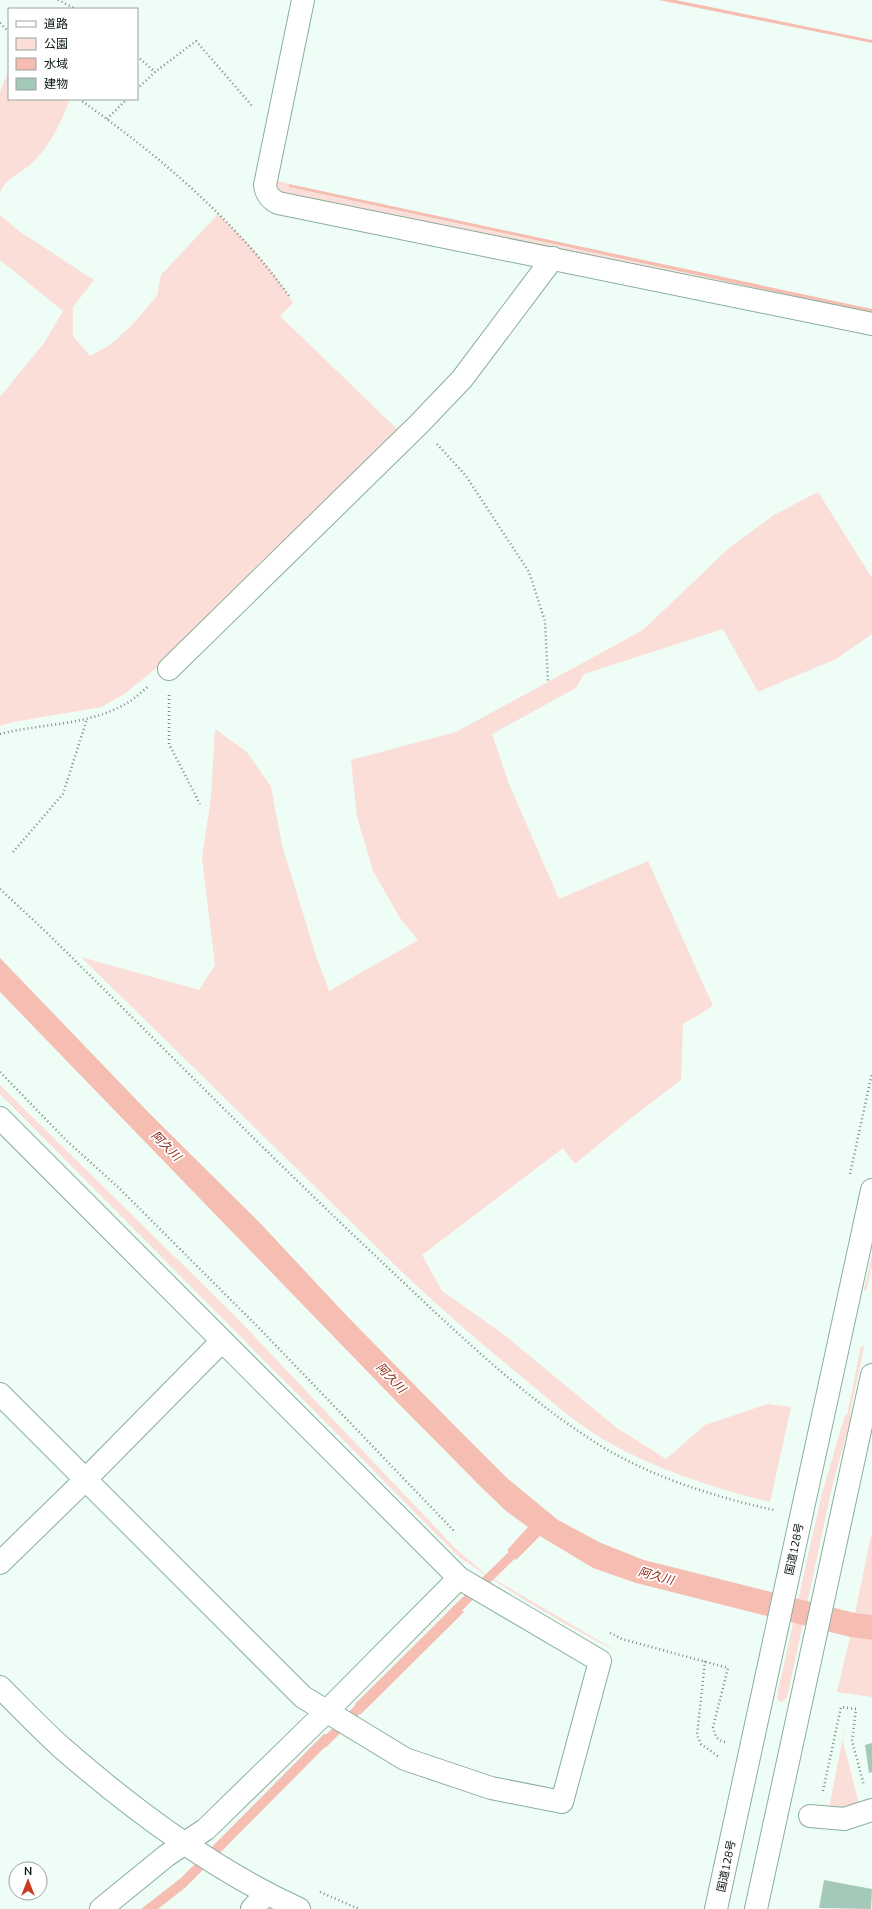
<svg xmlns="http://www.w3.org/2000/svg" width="872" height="1909" font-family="'Nunito Sans','Noto Sans JP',sans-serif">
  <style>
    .green { fill: #faded7 }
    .water { fill: #f6beb2 }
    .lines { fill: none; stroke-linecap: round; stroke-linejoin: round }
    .stream { stroke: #f6beb2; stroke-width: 9 }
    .building { fill: #a4c9b9 }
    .minor-casing { stroke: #89ae9e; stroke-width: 24 }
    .highway-casing { stroke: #89ae9e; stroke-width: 24 }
    .path { stroke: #7d8c85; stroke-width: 2.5; stroke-dasharray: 1 3; stroke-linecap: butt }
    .minor { stroke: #fff; stroke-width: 22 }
    .highway { stroke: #fff; stroke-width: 22 }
    .labels { text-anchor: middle; stroke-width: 3.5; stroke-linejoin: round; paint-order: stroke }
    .street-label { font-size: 11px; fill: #06140e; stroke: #fff }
    .water-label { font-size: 12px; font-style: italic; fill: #89220e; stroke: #fff }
  </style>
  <rect width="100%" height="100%" fill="#eefdf6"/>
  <g class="green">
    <path d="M9 70V99H70C61 122 52 142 35 160 25 172 5 177 0 193V92Z"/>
    <path d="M274 180 289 184V187L872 314 287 196C280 192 275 189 274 180Z"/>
    <path d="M218 214C246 240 274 270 293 303L280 316 399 431 170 657 127 692 102 707 13 722 0 726V397L44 343 63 311 0 260V215L19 231 94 280 73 307V336L90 356 110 345 132 325 157 296 161 275Z"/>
    <path d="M818 492 872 578V634L836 659 758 692 723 629 584 674 576 688 492 734 509 784 559 899 648 861 713 1006 683 1024 681 1080 631 1118 575 1164 563 1148 422 1255 442 1291 502 1333 617 1428 666 1459 705 1425 768 1404 791 1407 770 1502C713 1488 657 1470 606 1441 578 1425 552 1402 527 1381 484 1346 442 1310 402 1272L81 957 199 990 215 965 202 858 211 797 215 729 247 752 271 787 282 845 317 959 329 991 418 940 400 918 373 871 357 817 351 760 456 732 643 630 729 548 774 515Z"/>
    <path d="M0 1085 237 1318 456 1549 487 1575 620 1653C566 1626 509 1592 459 1557L0 1094Z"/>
    <path d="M872 1255V1266L866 1291 864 1290Z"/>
    <path d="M861 1346 864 1347 850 1414 851 1418 832 1487 787 1698 781 1702 777 1699 778 1691 821 1497 845 1415H847Z"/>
    <path d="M871 1536H872V1615L855 1613Z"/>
    <path d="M850 1637 872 1640V1697L837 1692Z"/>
    <path d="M847 1717 843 1741 859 1805 845 1809 829 1808Z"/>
  </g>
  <g class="water">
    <path d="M659 0H676L872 40V43Z"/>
    <path d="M289 184 872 309V313L289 187Z"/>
    <path d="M0 958 151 1115 260 1223 346 1315 449 1420 508 1479 558 1520 601 1543 644 1560 855 1613 872 1615V1640L850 1637 636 1583 593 1568 540 1536 516 1560 507 1550 528 1527 506 1511 483 1489 394 1399 0 992Z"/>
    <path d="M455 1605 464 1612 361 1714 355 1711V1704Z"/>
    <path d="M324 1734 336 1736 186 1887 158 1909H141L181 1878Z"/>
  </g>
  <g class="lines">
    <g class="stream">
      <path d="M451 1615 520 1547"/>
      <path d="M324 1743 363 1704"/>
    </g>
  </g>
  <g class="building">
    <path d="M872 1743V1772L869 1773 865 1745Z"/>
    <path d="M824 1880 872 1889 871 1909 819 1908Z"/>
  </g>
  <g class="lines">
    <defs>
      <g id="minor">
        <path d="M303 0 265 185C266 194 270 199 278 203L872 324"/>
        <path d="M169 669 419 424 462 379 553 258"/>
        <path d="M0 1118 459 1578 600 1661 562 1802 491 1788 405 1759 303 1697 0 1394"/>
        <path d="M0 1563 85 1480 222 1341"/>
        <path d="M0 1687C20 1707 40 1728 61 1747 133 1810 212 1869 299 1909"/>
        <path d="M810 1816 844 1819 872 1810"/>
        <path d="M101 1909 166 1856 206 1829 327 1711 459 1578"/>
        <path d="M252 1909 266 1894"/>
      </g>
      <g id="highway">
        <path d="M716 1909 872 1190"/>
        <path d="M756 1909 872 1375"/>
      </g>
    </defs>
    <use href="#minor" class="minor-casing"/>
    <use href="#highway" class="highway-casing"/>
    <g class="path">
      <path d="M58 0 76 9"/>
      <path d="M0 23 9 32"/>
      <path d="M137 56 155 72"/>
      <path d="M137 89 155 72 196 41 253 107"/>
      <path d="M79 99C157 154 233 218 289 296"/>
      <path d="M107 119 127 99"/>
      <path d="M437 444 466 476 529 572 545 621 548 683"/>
      <path d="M169 695V744L200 804"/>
      <path d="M0 734C42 723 89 726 127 703 135 699 142 691 149 686"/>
      <path d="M13 852 63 794 87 719"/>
      <path d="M0 889 45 931C158 1042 268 1155 384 1264 452 1328 521 1396 601 1446 654 1478 715 1497 774 1510"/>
      <path d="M0 1072 66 1140 120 1189 260 1329 455 1532"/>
      <path d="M850 1174 872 1073"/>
      <path d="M610 1633 622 1639 728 1668 713 1727C715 1735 716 1740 725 1742"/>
      <path d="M705 1661 697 1735 701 1744 719 1757"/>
      <path d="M823 1791 841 1707 856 1709 852 1741 864 1785"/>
      <path d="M320 1892 359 1909"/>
    </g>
    <use href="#minor" class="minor"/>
    <use href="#highway" class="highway"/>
  </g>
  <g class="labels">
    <g class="street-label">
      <text transform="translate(794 1549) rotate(-78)" y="4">国道128号</text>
      <text transform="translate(726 1866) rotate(-78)" y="4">国道128号</text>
    </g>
    <g class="water-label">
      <text transform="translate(166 1146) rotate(45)" y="4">阿久川</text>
      <text transform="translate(391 1378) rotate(46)" y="4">阿久川</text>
      <text transform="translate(656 1576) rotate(15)" y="4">阿久川</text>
    </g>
  </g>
  <rect x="8" y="8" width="130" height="92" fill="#ffffff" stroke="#9ba19f"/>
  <rect x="16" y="21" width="20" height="6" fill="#ffffff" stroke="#9ba19f"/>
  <text x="44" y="28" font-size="12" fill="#06140e">道路</text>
  <rect x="16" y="38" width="20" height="12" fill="#faded7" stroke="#9ba19f"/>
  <text x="44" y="48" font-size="12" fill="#06140e">公園</text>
  <rect x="16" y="58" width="20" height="12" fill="#f6beb2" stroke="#9ba19f"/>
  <text x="44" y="68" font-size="12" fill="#06140e">水域</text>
  <rect x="16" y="78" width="20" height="12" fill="#a4c9b9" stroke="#9ba19f"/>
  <text x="44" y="88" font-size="12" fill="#06140e">建物</text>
  <g transform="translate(28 1881)"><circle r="19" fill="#ffffff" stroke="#9ba19f"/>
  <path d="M0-3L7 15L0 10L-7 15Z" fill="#c63b21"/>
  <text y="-6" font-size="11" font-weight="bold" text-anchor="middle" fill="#06140e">N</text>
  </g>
</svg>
